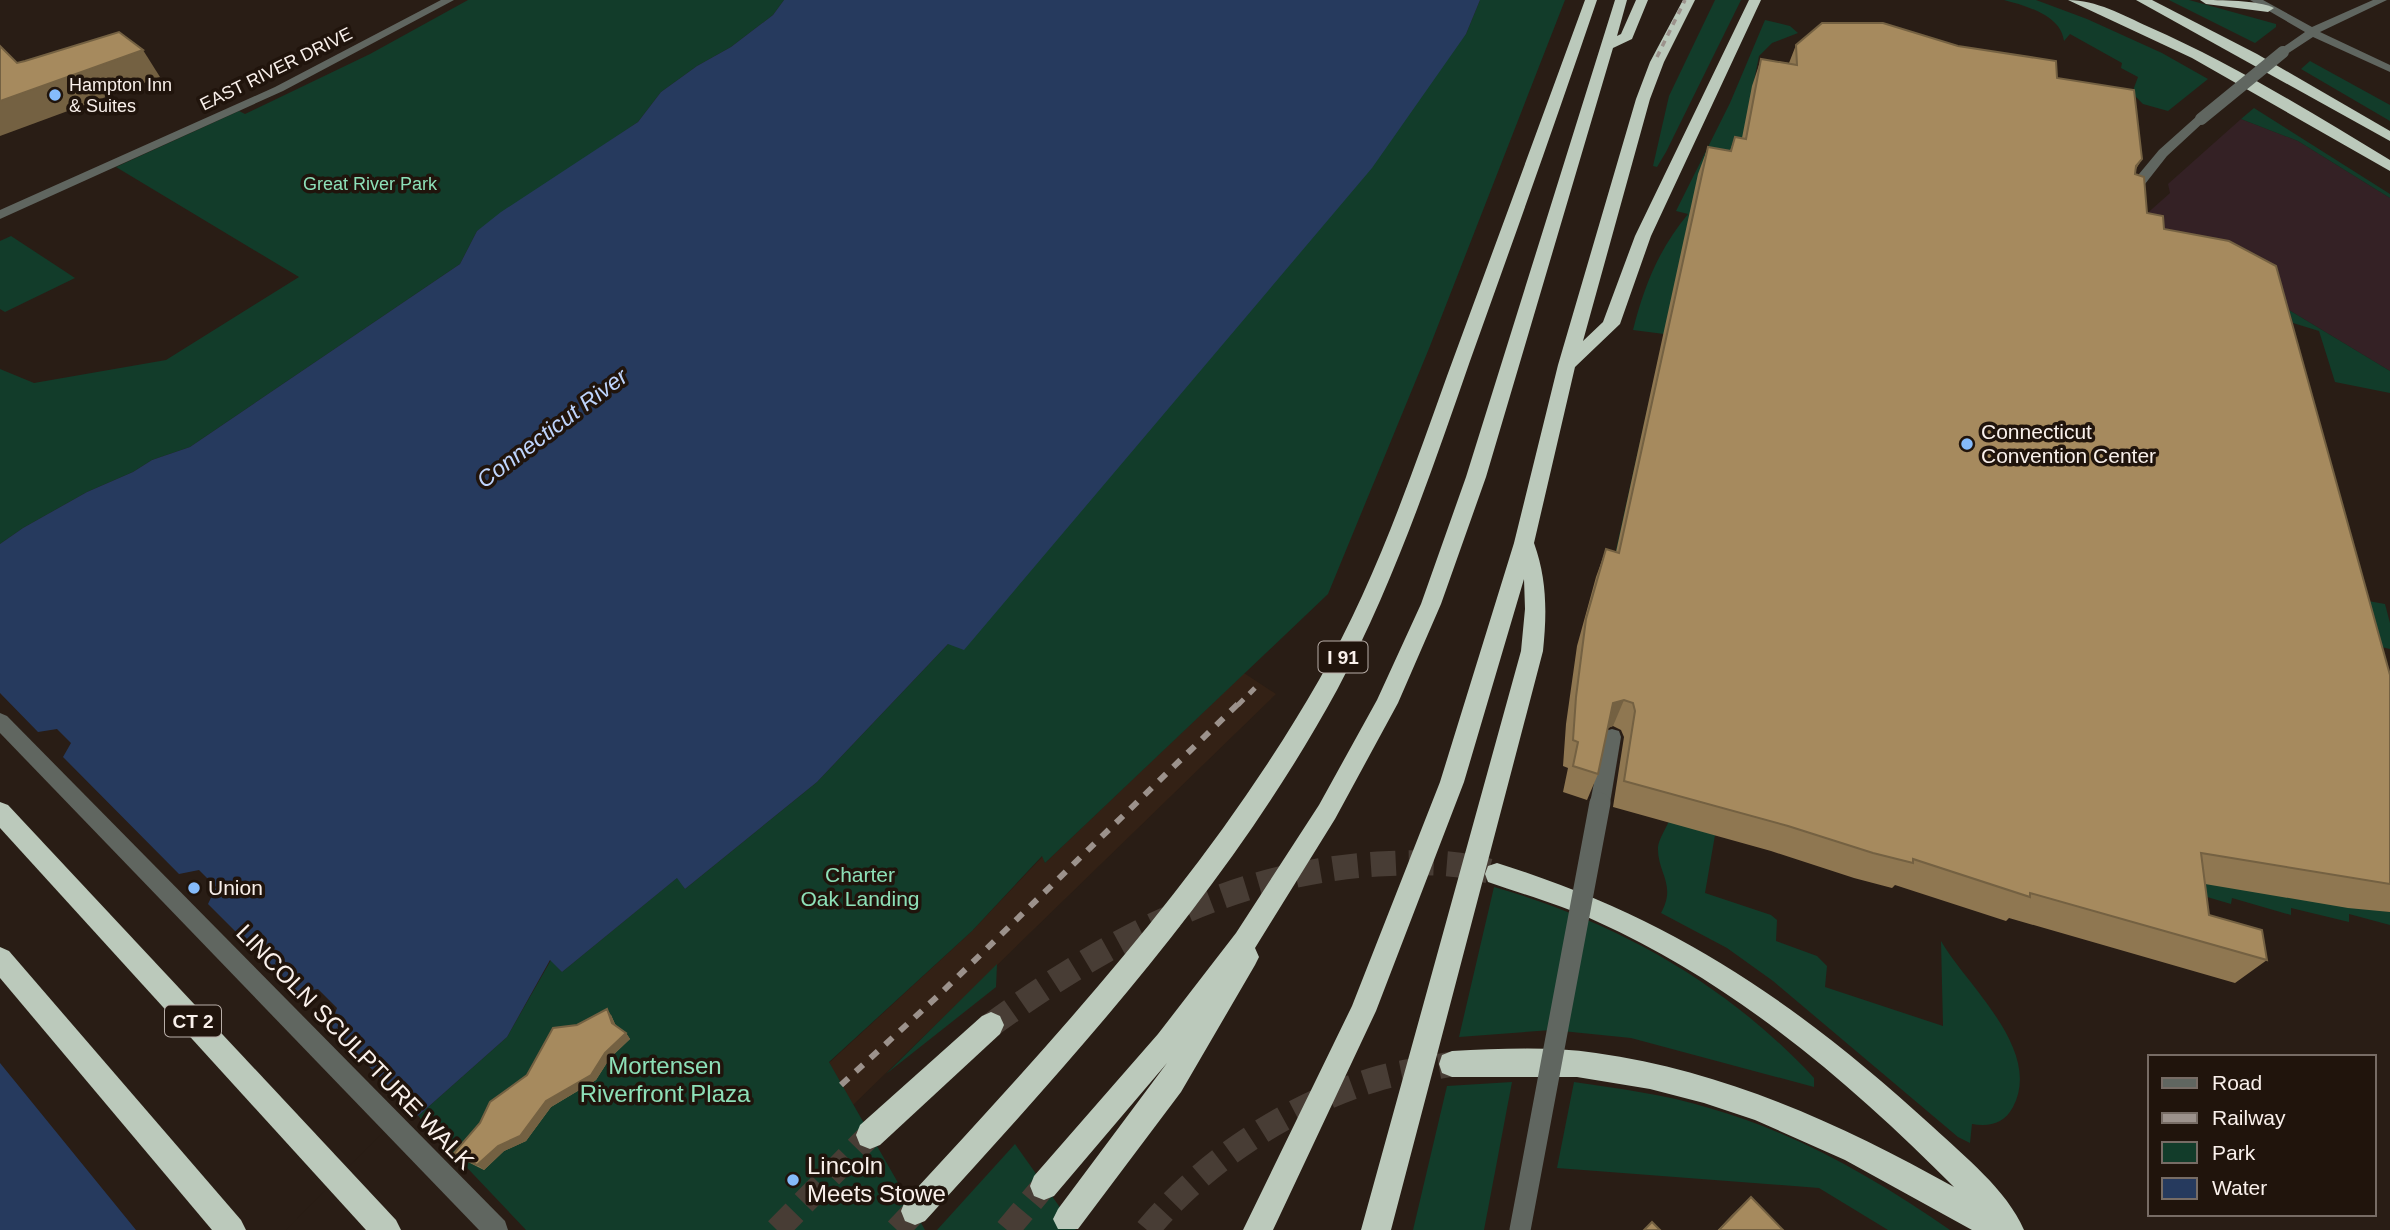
<svg xmlns="http://www.w3.org/2000/svg" width="2390" height="1230" font-family="Arial,sans-serif">
  <style>
    .built { fill: #332115 }
    .industrial { fill: #342125 }
    .green { fill: #123c2a }
    .water { fill: #263a5e }
    .pier { fill: #291d15 }
    .lines { fill: none; stroke-linecap: round; stroke-linejoin: round }
    .highway-tunnel { stroke: #483d35; stroke-width: 25; stroke-dasharray: 25 13; stroke-linecap: butt }
    .minor { fill: #606660; fill-rule: evenodd }
    .highway { fill: #bbc9bb; fill-rule: evenodd }
    .rail-far2 { stroke: #9c928c; stroke-width: 3.5; stroke-dasharray: 6 6; stroke-linecap: butt }
    .rail-far1 { stroke: #9c928c; stroke-width: 5; stroke-dasharray: 8 8; stroke-linecap: butt }
    .rail { stroke: #9c928c; stroke-width: 6; stroke-dasharray: 10 10; stroke-linecap: butt }
    .minor-bridge-far1 { stroke: #606660; stroke-width: 12 }
    .minor-bridge { stroke: #606660; stroke-width: 21 }
    .wall { fill: #8f7751 }
    .shaded-wall { fill: #746142 }
    .building { fill: #a68a5e; stroke: #746142; stroke-width: 2 }
    .poi-dot { fill: #85bbfb; stroke: #20140c; stroke-width: 2.5 }
    .labels { text-anchor: middle; stroke-width: 7; stroke-linejoin: round; paint-order: stroke }
    .far-street-label { font-size: 18px; fill: #f9f0eb; stroke: #20140c }
    .far-poi-label { font-size: 18px; fill: #f9f0eb; stroke: #20140c; text-anchor: start }
    .far-park-label { font-size: 18px; fill: #8de0b8; stroke: #20140c }
    .shield { fill: #20140c; stroke: #b8aea8; stroke-width: 2 }
    .shield-label { font-size: 19px; font-weight: bold; fill: #f9f0eb }
    .poi-label { font-size: 21px; fill: #f9f0eb; stroke: #20140c; text-anchor: start }
    .park-label { font-size: 21px; fill: #8de0b8; stroke: #20140c }
    .water-label { font-size: 23px; font-style: italic; fill: #bed4fc; stroke: #20140c }
    .near-street-label { font-size: 24px; fill: #f9f0eb; stroke: #20140c }
    .near-park-label { font-size: 24px; fill: #8de0b8; stroke: #20140c }
    .near-poi-label { font-size: 24px; fill: #f9f0eb; stroke: #20140c; text-anchor: start }
  </style>
  <rect width="100%" height="100%" fill="#291d15"/>
  <path class="built" d="M1244 673 1276 694 853 1105 829 1063 972 931 1043 856 1045 863Z"/>
  <path class="industrial" d="M2241 119 2298 141 2390 198V371L2289 310 2257 304 2134 225 2170 193 2168 184Z"/>
  <g class="green">
    <path d="M468 0H784L773 15 731 47 697 66 661 92 638 122 477 231 460 264 190 447 152 460 133 472 87 492 23 528 0 544V369L34 383 166 360 299 277 116 167 239 111 245 114 370 54Z"/>
    <path d="M1480 0H1565L1430 346 1328 594 1045 863 1042 856 972 931 829 1062 925 1230H526L418 1116 507 1037 551 960 562 972 678 877 685 889 817 782 948 644 1466 34Z"/>
    <path d="M1715 0H1741L1666 152 1657 167 1653 166 1669 96Z"/>
    <path d="M2004 0H2036L2087 19 2162 53 2208 79 2168 111 2143 104 2132 93 2138 77 2121 68 2122 63 2070 34 2064 41C2061 15 2026 6 2004 0Z"/>
    <path d="M2169 0H2189L2276 24V27L2255 43Z"/>
    <path d="M1765 20 1790 26 1798 33 1772 43 1759 56 1737 167 1609 581 1664 334 1633 330C1644 286 1659 249 1688 214L1676 211 1730 103Z"/>
    <path d="M2310 61 2390 105V121L2301 69Z"/>
    <path d="M2254 108 2390 194V198L2298 141 2241 119Z"/>
    <path d="M11 236 75 278 5 312 0 309V241Z"/>
    <path d="M2257 304 2289 310 2390 371V393L2335 382 2319 331 2293 323 2290 313Z"/>
    <path d="M2368 601 2385 604 2390 623V649L2343 638Z"/>
    <path d="M1669 821 1715 835 1705 893 1771 915 1777 920 1776 941 1817 956 1827 966 1825 987 1943 1026 1941 941C1967 986 2043 1050 2013 1107 2004 1124 1989 1127 1972 1124L1970 1143 1958 1137 1773 981 1727 948 1661 913C1677 884 1657 873 1658 847 1659 839 1666 828 1669 821Z"/>
    <path d="M2172 878 2390 912V925L2349 914V922L2291 908V915L2232 898 2231 904 2173 887Z"/>
    <path d="M1494 887C1617 922 1727 984 1814 1078V1087L1631 1038 1552 1030 1459 1037Z"/>
    <path d="M997 964 996 987 886 1074Z"/>
    <path d="M1512 1082 1484 1230H1413L1447 1086Z"/>
    <path d="M1574 1082C1619 1089 1665 1094 1709 1108 1797 1133 1876 1179 1950 1230H1888L1819 1188 1557 1168Z"/>
    <path d="M1015 1144 1076 1230H937Z"/>
  </g>
  <path class="water" d="M784 0H1480L1466 34 1372 168 964 650 948 644 817 782 685 889 677 878 562 972 550 960 507 1037 418 1116 406 1105 281 1230H0V544L23 528 87 492 133 472 152 460 190 447 460 264 477 231 501 212 638 122 661 92 697 66 731 47 773 15Z"/>
  <path class="pier" d="M0 693 38 732 57 729 71 743 63 757 179 874 199 870 216 887 208 904 297 993 318 989 337 1008 330 1027 420 1118 416 1119 406 1109 286 1230H136L0 1063Z"/>
  <g class="lines">
    <g class="highway-tunnel">
      <path d="M991 1025C1108 940 1231 873 1378 864 1415 862 1453 861 1489 871"/>
      <path d="M777 1230 870 1135"/>
      <path d="M897 1230 915 1211"/>
      <path d="M1007 1230 1044 1186"/>
      <path d="M1147 1230C1206 1160 1285 1108 1373 1080 1398 1072 1426 1069 1452 1064"/>
    </g>
    <g class="minor">
      <path d="M441 0H454L283 91 0 219V210L275 87Z"/>
      <path d="M2250 0H2263L2312 27 2373 0H2387L2320 32 2390 65V72L2313 37 2287 54H2279V50L2305 32Z"/>
      <path d="M2197 116 2207 119 2167 156 2134 198H2124V192L2159 150Z"/>
      <path d="M0 713 7 716 505 1221 508 1230H479L0 733Z"/>
      <path d="M1612 729 1619 731 1621 737 1610 803 1607 809 1600 811 1593 809 1590 803 1603 737 1605 731Z"/>
    </g>
    <g class="highway">
      <path d="M1585 0H1597C1556 121 1513 241 1470 361 1431 473 1393 585 1337 690 1229 888 1076 1055 925 1221L915 1225 905 1221 901 1211 905 1201C1056 1037 1208 874 1319 680 1374 585 1410 479 1447 376 1493 251 1539 126 1585 0Z"/>
      <path d="M1615 0H1627L1617 36 1621 34 1636 0H1648L1632 39 1613 48 1486 477 1441 604 1398 703 1335 819 1255 948 1259 957 1255 965 1181 1092 1078 1229H1058L1053 1219 1058 1209 1167 1063 1054 1196 1044 1200 1034 1196 1030 1186 1034 1176 1158 1034 1236 933 1319 805 1377 700 1421 604 1466 477Z"/>
      <path d="M1683 0H1695L1664 62 1650 99 1583 341 1603 322 1635 236 1749 0H1761L1651 236 1620 324 1575 367 1534 543C1547 579 1547 613 1543 651L1391 1230H1361L1521 651 1525 609 1524 579 1464 782 1376 1011 1273 1230H1243L1352 1006 1440 782 1514 543 1558 365 1636 99 1650 62Z"/>
      <path d="M2068 0C2096 0 2123 15 2149 27 2233 64 2311 112 2390 160V171L2192 58Z"/>
      <path d="M2136 0H2152L2257 54 2390 131V141Z"/>
      <path d="M2200 0C2220 0 2258 0 2274 8L2268 12 2206 4Z"/>
      <path d="M0 802 8 805 396 1220 401 1230H366L0 828Z"/>
      <path d="M1497 863C1675 919 1796 1002 1933 1127 1964 1156 2007 1190 2024 1230H1972L1845 1160 1755 1120 1704 1103 1650 1089 1577 1077H1452L1442 1073 1439 1064 1442 1055 1452 1051C1500 1049 1548 1046 1596 1053 1725 1071 1841 1124 1954 1187 1850 1082 1733 983 1598 922 1562 905 1525 895 1488 882L1485 874 1488 866Z"/>
      <path d="M0 947 9 951 241 1220 246 1230H212L0 978Z"/>
      <path d="M991 1012 1000 1016 1004 1025 1000 1034 880 1145 870 1149 860 1145 856 1135 860 1125 982 1016Z"/>
    </g>
    <path class="rail-far2" d="M1657 57 1685 0"/>
    <path class="rail-far1" d="M1238 705 1260 683"/>
    <path class="rail" d="M841 1085 939 995 1239 703"/>
    <path class="minor-bridge-far1" d="M2201 119 2283 52"/>
    <path class="minor-bridge" d="M1520 1230 1600 803"/>
  </g>
  <g class="wall">
    <path d="M1796 45 2057 78 2142 159 2136 169 2135 174 2147 213 2164 229 2390 675V912L2348 908 2205 884 2209 915 2267 960 2235 983 2009 918 2006 921 1895 885 1892 888 1854 878 1771 851 1613 807 1624 737 1621 730 1613 726 1608 728 1598 774 1587 800 1563 792 1568 768 1563 766 1566 724 1577 646 1596 577 1606 549 1616 552 1698 174 1708 147 1730 151 1735 137 1742 138 1752 86 1761 59 1789 63Z"/>
    <path d="M611 1015 616 1026 626 1033 630 1039 610 1058 596 1080 551 1107 526 1141 504 1151 484 1170 460 1158 454 1153 527 1075 577 1025Z"/>
    <path d="M1751 1197 1783 1230H1718L1732 1215Z"/>
  </g>
  <g class="shaded-wall">
    <path d="M143 50 160 77 0 136V101Z"/>
    <path d="M1624 700 1613 726 1603 730 1613 703Z"/>
    <path d="M607 1009 611 1015 617 1029 612 1023Z"/>
    <path d="M626 1033 630 1039 610 1058 596 1080 551 1107 526 1141 504 1151 484 1170 477 1165 546 1101 605 1053Z"/>
  </g>
  <g class="building">
    <path d="M1822 23H1883L1958 46 2056 61 2057 78 2134 90 2142 159 2136 166 2135 174 2144 177 2147 213 2163 216 2164 229 2229 241 2276 266 2390 675V884L2201 853 2209 915 2262 930 2267 960 2030 893V897L1913 859V863L1873 853 1788 826 1624 781 1635 711 1633 703 1624 700 1613 703 1598 774 1573 766 1578 742 1573 740 1576 697 1586 619 1606 549 1619 553 1708 147 1731 151 1735 137 1746 139 1761 59 1797 65 1796 45Z"/>
    <path d="M119 32 143 50 0 101V46L17 63 25 61Z"/>
    <path d="M607 1009 612 1023 626 1033 605 1053 591 1075 546 1101 520 1136 498 1146 477 1165 454 1153 480 1123 490 1102 527 1075 553 1028 577 1025Z"/>
    <path d="M1751 1197 1783 1230H1719Z"/>
    <path d="M1652 1222 1660 1230H1644Z"/>
  </g>
  <g class="poi-dot">
    <circle cx="55" cy="95" r="7"/>
    <circle cx="1967" cy="444" r="7"/>
    <circle cx="194" cy="888" r="7"/>
    <circle cx="793" cy="1180" r="7"/>
  </g>
  <g class="labels">
    <g class="far-street-label">
      <text transform="translate(276 69) rotate(-26)" y="6">EAST RIVER DRIVE</text>
    </g>
    <g class="far-poi-label">
      <text x="69" y="91">Hampton Inn<tspan x="69" dy="21">&amp; Suites</tspan></text>
    </g>
    <g class="far-park-label">
      <text x="370" y="190">Great River Park</text>
    </g>
    <g class="shield">
      <rect x="1318.5" y="641.5" width="49" height="31" rx="5"/>
      <rect x="165" y="1005.5" width="56" height="31" rx="5"/>
    </g>
    <g class="shield-label">
      <text x="1343" y="664">I 91</text>
      <text x="193" y="1028">CT 2</text>
    </g>
    <g class="poi-label">
      <text x="1981" y="439">Connecticut<tspan x="1981" dy="24">Convention Center</tspan></text>
      <text x="208" y="895">Union</text>
    </g>
    <g class="park-label">
      <text x="860" y="882">Charter<tspan x="860" dy="24">Oak Landing</tspan></text>
    </g>
    <g class="water-label">
      <text transform="translate(552 428) rotate(-37)" y="8">Connecticut River</text>
    </g>
    <g class="near-street-label">
      <text transform="translate(355 1047) rotate(46)" y="8">LINCOLN SCULPTURE WALK</text>
    </g>
    <g class="near-park-label">
      <text x="665" y="1074">Mortensen<tspan x="665" dy="28">Riverfront Plaza</tspan></text>
    </g>
    <g class="near-poi-label">
      <text x="807" y="1174">Lincoln<tspan x="807" dy="28">Meets Stowe</tspan></text>
    </g>
  </g>
  <rect x="2148" y="1055" width="228" height="161" fill="#20140c" stroke="#776c65" stroke-width="2"/>
  <rect x="2162" y="1078" width="35" height="10" fill="#606660" stroke="#776c65" stroke-width="2"/>
  <text x="2212" y="1090" font-size="21" fill="#f9f0eb">Road</text>
  <rect x="2162" y="1113" width="35" height="10" fill="#9c928c" stroke="#776c65" stroke-width="2"/>
  <text x="2212" y="1125" font-size="21" fill="#f9f0eb">Railway</text>
  <rect x="2162" y="1142" width="35" height="21" fill="#123c2a" stroke="#776c65" stroke-width="2"/>
  <text x="2212" y="1160" font-size="21" fill="#f9f0eb">Park</text>
  <rect x="2162" y="1178" width="35" height="21" fill="#263a5e" stroke="#776c65" stroke-width="2"/>
  <text x="2212" y="1195" font-size="21" fill="#f9f0eb">Water</text>
</svg>
